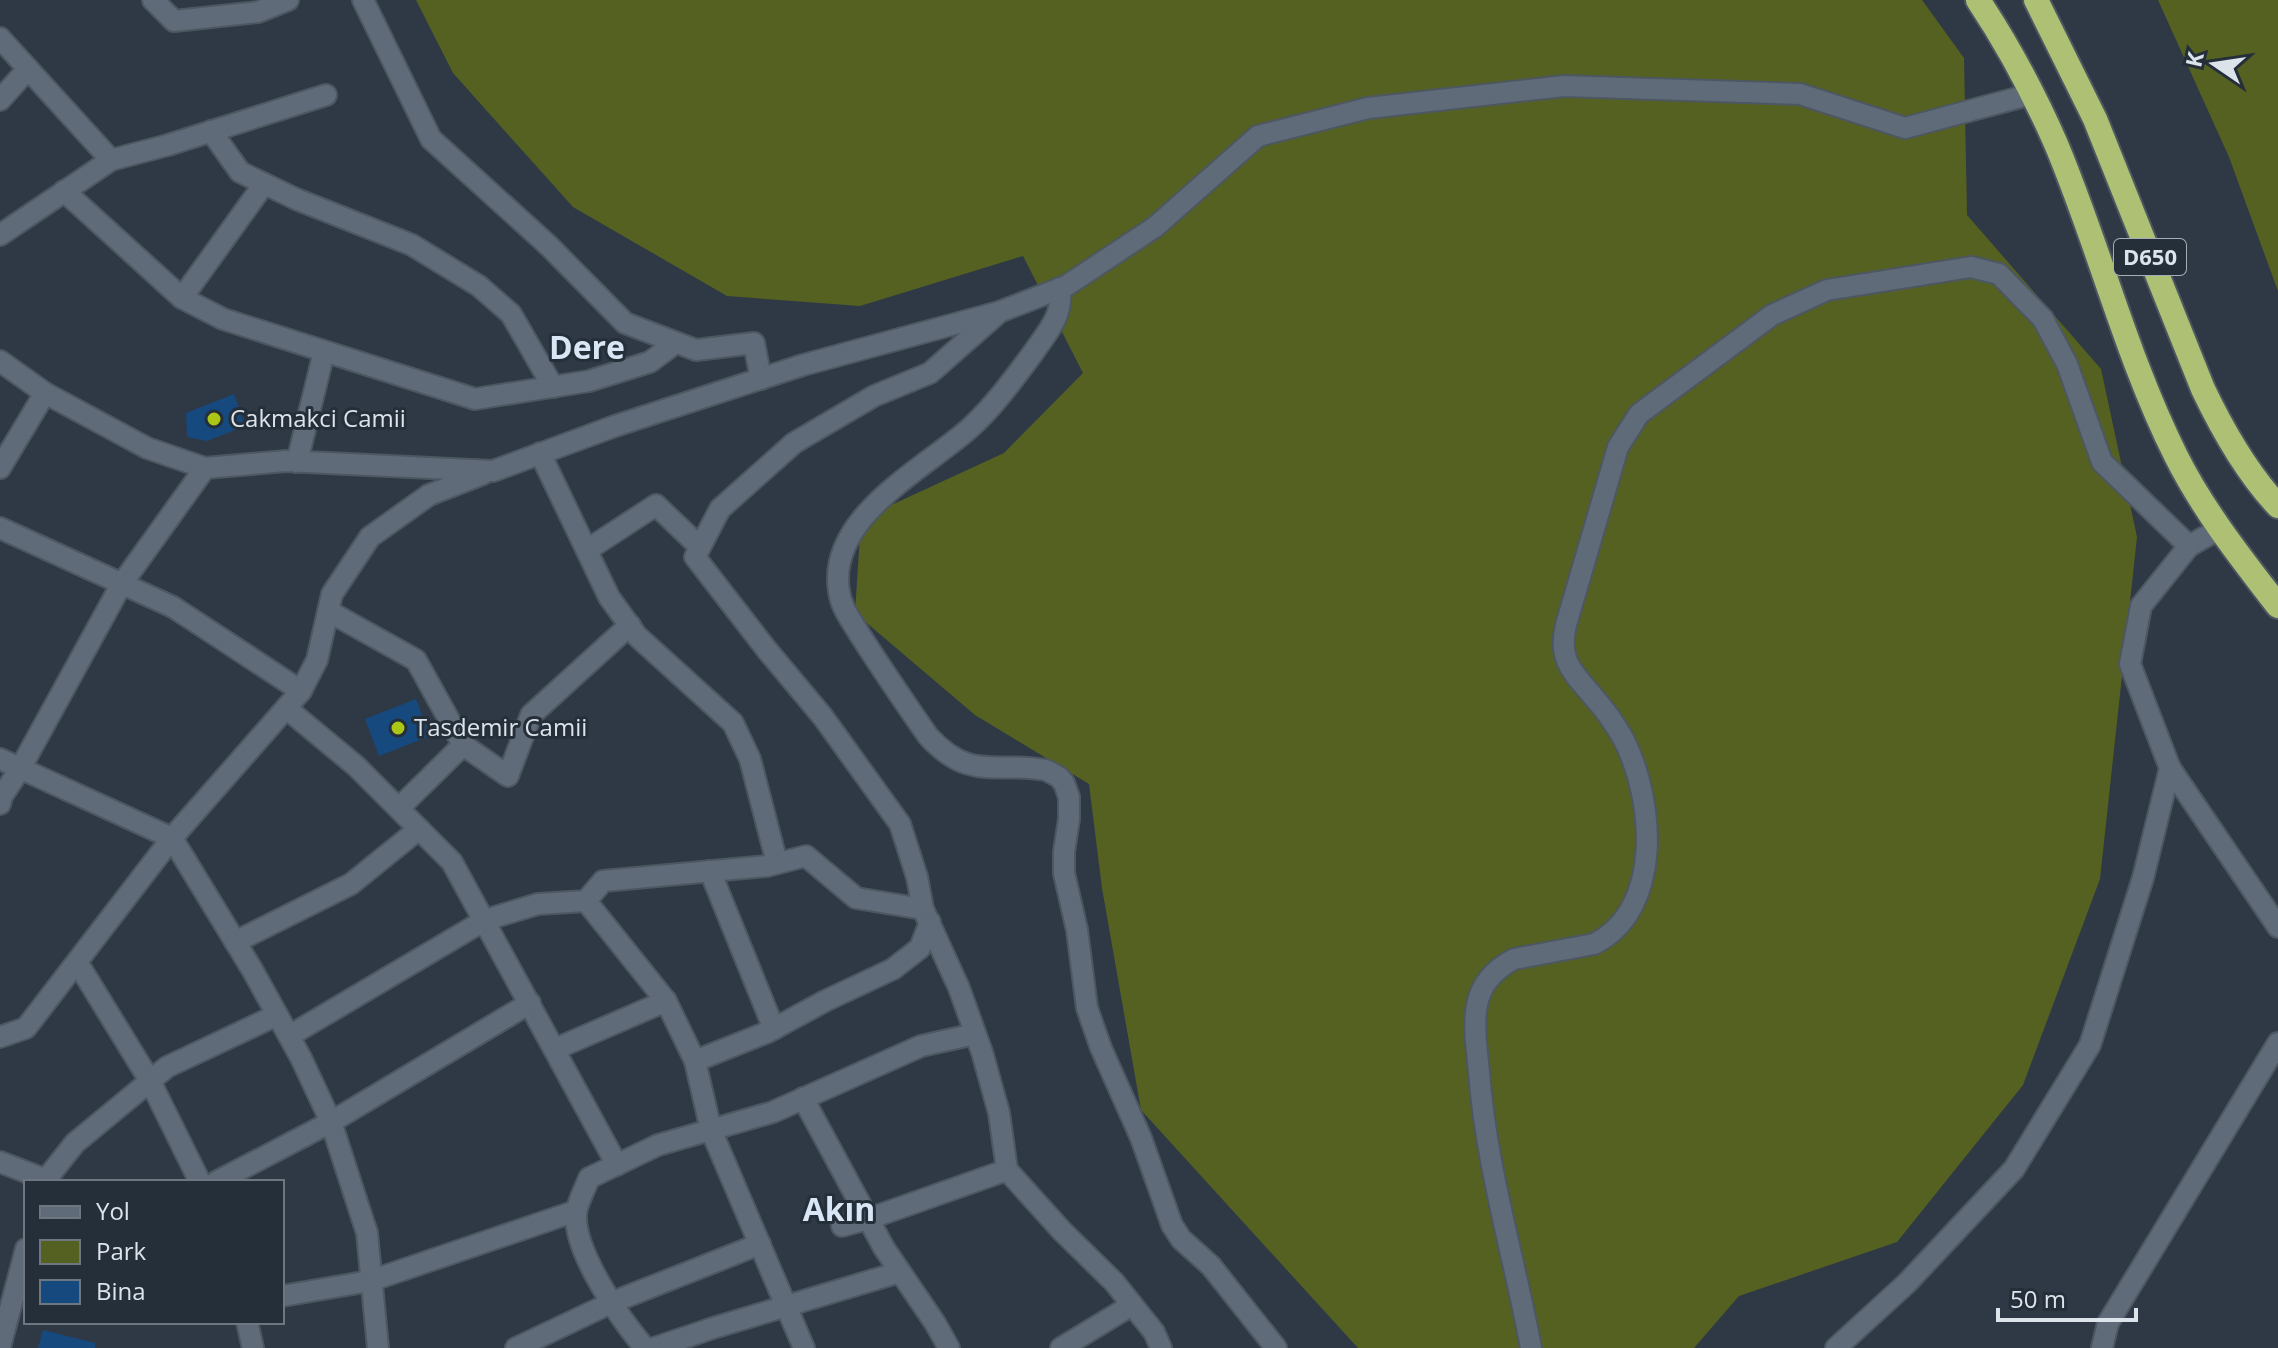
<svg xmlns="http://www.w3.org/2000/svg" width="2278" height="1348" font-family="'Open Sans',sans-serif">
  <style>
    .green { fill: #556121 }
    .building { fill: #16497d }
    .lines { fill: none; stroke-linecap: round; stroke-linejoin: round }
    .street-casing { stroke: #4d5761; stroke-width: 24 }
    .highway-casing { stroke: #4d5761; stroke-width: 28 }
    .street { stroke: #5f6b78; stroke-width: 20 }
    .highway { stroke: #aec073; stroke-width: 24 }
    .poi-dot { fill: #abc616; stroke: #252f3a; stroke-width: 3 }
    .labels { text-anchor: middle; stroke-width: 6; stroke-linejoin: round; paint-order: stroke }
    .shield { fill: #252f3a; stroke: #a5adb6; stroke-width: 2 }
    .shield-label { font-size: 22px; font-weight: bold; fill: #dce3eb }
    .poi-label { font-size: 24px; fill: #dce3eb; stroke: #252f3a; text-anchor: start }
    .district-label { font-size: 32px; font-weight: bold; fill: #d9e6f5; stroke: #252f3a }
  </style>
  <rect width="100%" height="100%" fill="#2f3945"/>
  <g class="green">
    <path d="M416 0H1922L1964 58 1967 215 2101 369 2137 537 2100 879 2023 1085 1897 1242 1739 1296 1694 1348H1358L1141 1110 1102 888 1089 784 975 715 855 613 861 519 1004 453 1083 373 1023 256 860 306 727 296 573 207 453 73Z"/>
    <path d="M2158 0H2278V291L2229 157Z"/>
  </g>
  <g class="building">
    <path d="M234 394 245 426 207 441 187 437 186 413Z"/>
    <path d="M416 699 430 736 379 756 365 719Z"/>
    <path d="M43 1330 95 1343V1348H38Z"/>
  </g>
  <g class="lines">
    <defs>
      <g id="street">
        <path d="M153 0 174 21 258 12 288 0"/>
        <path d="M363 0 431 139 549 246 625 323 696 350 754 343 761 379"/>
        <path d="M0 38 111 160"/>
        <path d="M0 100 28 69"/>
        <path d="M211 131 240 172 296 199 412 245 479 286 511 314 553 387"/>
        <path d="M64 191 182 298 223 319 475 399 589 381 650 362 674 344"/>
        <path d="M0 235 111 160 168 145 326 95"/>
        <path d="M1060 288C1063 317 1048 331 1033 353 1013 380 994 406 970 428 924 469 827 517 839 591 841 608 852 621 860 635 882 669 905 703 928 736 970 782 995 761 1046 770L1059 777 1064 783 1069 797V819L1064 852V873L1077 930 1087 1008 1101 1048 1141 1138 1172 1225 1181 1239 1211 1266 1276 1348"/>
        <path d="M182 298 264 184"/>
        <path d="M996 315 930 373 874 396 794 443 720 509 695 557 767 650 823 717 900 824 917 877 923 909 959 988 982 1052 999 1113 1007 1170 1062 1231 1114 1282 1154 1332 1161 1348"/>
        <path d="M0 361 45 393 147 448 205 468 286 461 493 471 615 426 803 365 999 312 1066 286 1155 227 1258 136 1368 108 1564 86 1800 94 1905 128 2032 94"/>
        <path d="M540 453 609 597 637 636 733 723 750 759 777 863"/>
        <path d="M297 462 324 352"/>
        <path d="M0 468 45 393"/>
        <path d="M0 528 173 607 301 691"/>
        <path d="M2219 529 2189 546 2141 606 2130 664 2170 768 2278 927"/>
        <path d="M587 550 656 505 700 547"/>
        <path d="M328 611 416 660 463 745 508 776 531 715 630 625"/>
        <path d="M286 708 356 766 452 862 617 1165"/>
        <path d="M0 759 172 838 253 971 301 1058 331 1122 367 1233 378 1348"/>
        <path d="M0 804 2 796 20 769 121 585 205 468"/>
        <path d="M399 808 463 745"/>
        <path d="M710 871 774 1029"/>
        <path d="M586 901 666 1001 695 1061 711 1130 804 1348"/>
        <path d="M235 942 351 884 419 829"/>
        <path d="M77 962 150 1081 200 1182"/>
        <path d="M289 1036 485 920 538 904 586 901 603 881 767 866 806 856 856 898 923 909"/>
        <path d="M0 1037 26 1028 172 838 301 691 317 660 332 594 370 537 429 495 483 474"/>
        <path d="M555 1049 666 1001"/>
        <path d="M695 1061 768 1032 825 1001 893 969 920 948 930 922"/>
        <path d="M803 1098 884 1248 935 1323 949 1348"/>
        <path d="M0 1162 44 1179"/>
        <path d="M44 1182 75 1143 167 1067 277 1015"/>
        <path d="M216 1182 331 1122 530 1003"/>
        <path d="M842 1226 868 1219 1007 1170"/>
        <path d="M282 1296 370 1281 576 1211"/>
        <path d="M247 1322 253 1348"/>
        <path d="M0 1347 26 1249"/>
        <path d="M516 1348 613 1302 760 1244"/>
        <path d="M645 1348C620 1319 574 1252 576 1214 577 1203 585 1189 589 1178L658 1145 773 1112 921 1046 975 1034"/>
        <path d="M654 1348 713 1328 900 1272"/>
        <path d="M1061 1348 1132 1305"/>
        <path d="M1531 1348C1514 1256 1486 1166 1479 1072 1477 1051 1473 1027 1477 1005 1481 984 1495 969 1514 959L1594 944C1664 909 1654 800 1624 740 1616 726 1607 712 1596 700 1575 674 1557 662 1566 625L1618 447 1639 414 1772 315 1827 290 1971 267 1999 274 2043 319 2067 364 2102 462 2189 546"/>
        <path d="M1836 1348 1907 1283 2014 1169 2090 1045 2143 878 2170 768"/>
        <path d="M2102 1348 2108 1323 2278 1043"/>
      </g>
      <g id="highway">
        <path d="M1978 0C2008 45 2034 94 2056 144 2099 246 2126 356 2176 456 2203 510 2241 558 2278 606"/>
        <path d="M2036 0 2095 119 2203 389C2223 431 2246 472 2278 506"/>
      </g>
    </defs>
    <use href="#street" class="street-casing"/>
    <use href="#highway" class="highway-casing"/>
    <use href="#street" class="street"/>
    <use href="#highway" class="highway"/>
  </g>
  <g class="poi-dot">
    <circle cx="214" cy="419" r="8"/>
    <circle cx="398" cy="728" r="8"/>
  </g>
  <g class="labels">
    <rect class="shield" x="2114" y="239" width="72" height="36" rx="6"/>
    <g class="shield-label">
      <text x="2150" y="265">D650</text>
    </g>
    <g class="poi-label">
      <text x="230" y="427">Cakmakci Camii</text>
      <text x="414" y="736">Tasdemir Camii</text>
    </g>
    <g class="district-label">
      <text x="587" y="359">Dere</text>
      <text x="839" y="1221">Akın</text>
    </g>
  </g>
  <rect x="24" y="1180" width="260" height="144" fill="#252f3a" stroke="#6e7781" stroke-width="2"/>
  <rect x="40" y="1206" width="40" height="12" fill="#5f6b78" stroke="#6e7781" stroke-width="2"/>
  <text x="96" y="1220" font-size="24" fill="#dce3eb">Yol</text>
  <rect x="40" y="1240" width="40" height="24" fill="#556121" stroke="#6e7781" stroke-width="2"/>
  <text x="96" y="1260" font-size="24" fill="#dce3eb">Park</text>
  <rect x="40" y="1280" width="40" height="24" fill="#16497d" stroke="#6e7781" stroke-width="2"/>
  <text x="96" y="1300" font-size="24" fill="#dce3eb">Bina</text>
  <g transform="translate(2214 64) rotate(283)" stroke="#252f3a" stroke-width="6" paint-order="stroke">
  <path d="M0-6L14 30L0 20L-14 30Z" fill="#dce3eb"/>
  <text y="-12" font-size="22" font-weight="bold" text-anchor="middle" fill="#dce3eb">K</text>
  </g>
  <path d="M1998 1308v12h138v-12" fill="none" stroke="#dce3eb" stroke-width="4"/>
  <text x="2010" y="1308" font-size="24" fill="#dce3eb" stroke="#252f3a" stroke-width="6" paint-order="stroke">50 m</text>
</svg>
